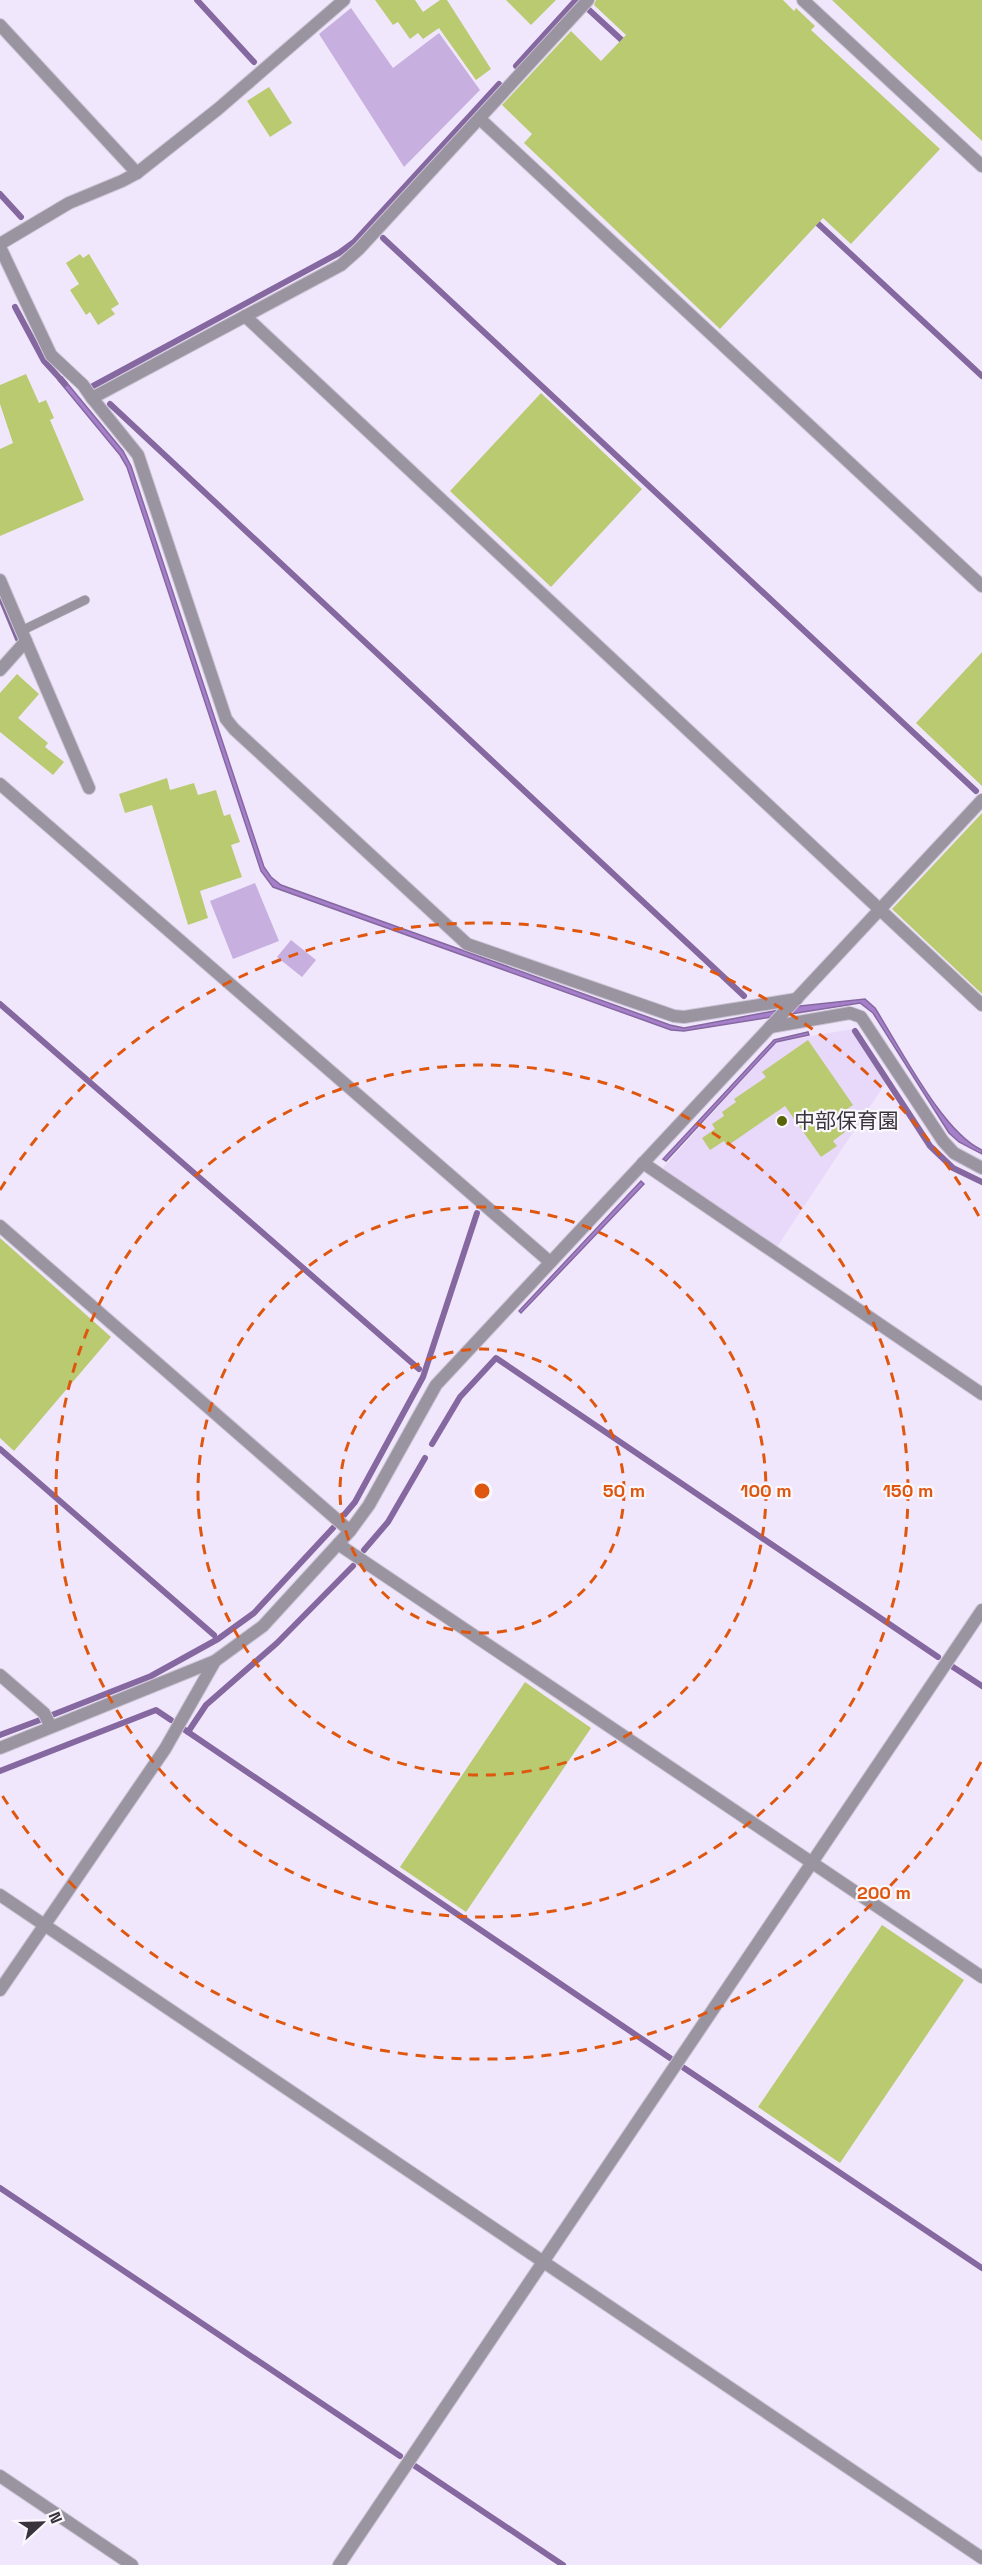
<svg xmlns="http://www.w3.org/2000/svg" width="982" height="2565" font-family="'Space Grotesk','Noto Sans JP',sans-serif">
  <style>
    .built { fill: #e8d8f9 }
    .green { fill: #c7afdf }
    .water { fill: #a67fca; stroke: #8568a0; stroke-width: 1.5 }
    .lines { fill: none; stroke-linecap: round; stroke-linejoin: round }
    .stream { stroke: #8568a0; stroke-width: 6 }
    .building { fill: #baca71 }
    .service-casing { stroke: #ccc3d6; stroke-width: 10 }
    .minor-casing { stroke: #ccc3d6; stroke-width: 14 }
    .service { stroke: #99949f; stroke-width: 9 }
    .minor { stroke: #99949f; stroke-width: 12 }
    .ring { fill: none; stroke: #df570e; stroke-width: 3; stroke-dasharray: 10 8 }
    .poi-dot { fill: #586407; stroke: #faf8fd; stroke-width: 2 }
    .labels { text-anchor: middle; stroke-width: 4.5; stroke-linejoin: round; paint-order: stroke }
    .poi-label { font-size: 21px; fill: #38333d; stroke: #faf8fd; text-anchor: start }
    .centre { fill: #df570e; stroke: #faf8fd; stroke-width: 3 }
    .ring-label { font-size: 18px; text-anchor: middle; font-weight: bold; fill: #df570e; stroke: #faf8fd; stroke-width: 4.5; stroke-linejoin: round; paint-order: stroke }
  </style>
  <rect width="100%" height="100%" fill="#f1e7fc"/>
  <path class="built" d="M853 1029 887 1081 777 1247 663 1168 776 1042Z"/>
  <g class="green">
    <path d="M351 8 393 68 439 33 480 90 404 167 319 34Z"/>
    <path d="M255 883 279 941 233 959 210 901Z"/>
    <path d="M291 940 316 960 302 977 277 957Z"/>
  </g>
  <g class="water">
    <path d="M62 377 123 451 131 466 264 867 271 877 281 885 670 1025 684 1028 800 1006 865 999 875 1008C899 1046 943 1133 982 1150V1154L959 1142 949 1133 873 1013 860 1003 684 1031 671 1030 273 887 261 871 127 467 120 455 58 380Z"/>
    <path d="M808 1032 809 1035 776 1042 666 1161 663 1159 774 1040Z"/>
    <path d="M641 1181 644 1184 521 1313 519 1311Z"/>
  </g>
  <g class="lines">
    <g class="stream">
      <path d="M197 0 254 62"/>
      <path d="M588 9 626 44"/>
      <path d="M516 66 576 0"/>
      <path d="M0 194 21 217"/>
      <path d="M813 219 982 376"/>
      <path d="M383 238 976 791"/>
      <path d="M15 307 44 361 65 384"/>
      <path d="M93 386 339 253 354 242 499 84"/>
      <path d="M110 404 744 996"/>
      <path d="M0 596 18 639"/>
      <path d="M0 1004 419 1369"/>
      <path d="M855 1031 930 1146 953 1168 982 1182"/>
      <path d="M432 1444 460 1397 496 1358 938 1657"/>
      <path d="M0 1449 214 1635"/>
      <path d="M344 1515 355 1502 423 1377 477 1213"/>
      <path d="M364 1550 388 1522 425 1458"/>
      <path d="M953 1667 982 1686"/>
      <path d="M52 1715 151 1676 218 1639 254 1613 333 1528"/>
      <path d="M185 1730 670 2058"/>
      <path d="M188 1732 206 1705 277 1643 353 1566"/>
      <path d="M0 1735 40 1720"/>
      <path d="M0 1771 156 1710 171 1720"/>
      <path d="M684 2068 982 2268"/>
      <path d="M0 2188 400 2456"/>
      <path d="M415 2466 563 2565"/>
    </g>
  </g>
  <g class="building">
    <path d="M375 0H415L423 12 440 0H447L491 69 476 80 439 28 423 39 418 33 410 39 398 22 393 25Z"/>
    <path d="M506 0H556L531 25Z"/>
    <path d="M596 0H783L794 11 796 8 815 26 811 30 940 149 851 244 823 218 720 329 524 143 532 134 502 105 571 31 601 61 626 35 594 5Z"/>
    <path d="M832 0H982V141L893 58Z"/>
    <path d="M269 87 292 123 270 137 247 101Z"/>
    <path d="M80 254 83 258 89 254 119 304 111 309 115 314 98 325 90 312 86 315 70 290 79 284 66 263Z"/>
    <path d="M26 374 39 403 46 400 54 418 50 420 84 500 0 536V449L13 443 0 404V385Z"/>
    <path d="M541 393 642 489 551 587 450 491Z"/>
    <path d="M982 652V786L916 723Z"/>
    <path d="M17 674 39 694 18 718 48 743 45 747 64 762 53 775 0 732V693Z"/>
    <path d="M167 778 170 790 194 783 198 795 216 790 224 816 230 814 240 842 231 845 242 877 200 891 208 918 188 925 152 805 125 813 119 794Z"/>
    <path d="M982 813V994L892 909Z"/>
    <path d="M808 1040 853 1105 835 1117 845 1132 833 1141 837 1146 821 1157 785 1106 727 1146 724 1141 710 1150 702 1138 715 1129 712 1124 724 1116 722 1112 736 1102 734 1099 766 1077 762 1072Z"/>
    <path d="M0 1238 111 1337 14 1451 0 1438Z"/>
    <path d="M525 1682 591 1728 466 1912 400 1867Z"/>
    <path d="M882 1925 964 1980 840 2163 758 2107Z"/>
  </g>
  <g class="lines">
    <defs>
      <path id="service" d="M21 631 85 600"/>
      <g id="minor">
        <path d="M588 0 359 249 341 265 92 398 138 455 226 719 234 729 467 944 674 1016 684 1017 797 999"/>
        <path d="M803 0 982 166"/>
        <path d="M0 25 137 173"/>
        <path d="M480 119 982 586"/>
        <path d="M0 244 69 203 122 181 137 173 218 109 344 0"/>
        <path d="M0 247 51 355 83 385 92 398"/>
        <path d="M245 316 982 1005"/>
        <path d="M0 580 26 641 0 670"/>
        <path d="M26 641 89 788"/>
        <path d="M0 784 550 1262"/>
        <path d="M770 1027 850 1013 861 1017 943 1141 954 1153 982 1168"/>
        <path d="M643 1163 982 1394"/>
        <path d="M0 1226 350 1531"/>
        <path d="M338 1544 982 1977"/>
        <path d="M0 1675 44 1713 51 1727"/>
        <path d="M0 1748 215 1661 263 1626 350 1531 369 1505 436 1385 982 800"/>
        <path d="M0 1895 982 2558"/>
        <path d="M0 1990 165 1749 215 1661"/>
        <path d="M0 2476 132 2565"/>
        <path d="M339 2565 982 1610"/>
      </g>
    </defs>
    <use href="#service" class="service-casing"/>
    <use href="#minor" class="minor-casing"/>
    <use href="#service" class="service"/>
    <use href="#minor" class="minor"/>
  </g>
  <g class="ring">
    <circle cx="482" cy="1491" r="142"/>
    <circle cx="482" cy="1491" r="284"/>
    <circle cx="482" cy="1491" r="426"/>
    <path d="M981 1762A568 568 0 0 1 0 1792M0 1190A568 568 0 0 1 981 1220"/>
  </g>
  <circle class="poi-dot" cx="782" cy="1121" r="6"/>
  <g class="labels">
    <g class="poi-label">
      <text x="794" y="1128">中部保育園</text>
    </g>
  </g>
  <circle cx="482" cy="1491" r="9" class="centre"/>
  <g class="ring-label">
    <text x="624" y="1497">50 m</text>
    <text x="766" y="1497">100 m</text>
    <text x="908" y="1497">150 m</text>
    <text x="884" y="1899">200 m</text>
  </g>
  <g transform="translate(42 2523) rotate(68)" stroke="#faf8fd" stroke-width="4.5" paint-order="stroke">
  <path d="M0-4.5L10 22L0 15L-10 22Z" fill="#38333d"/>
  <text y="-9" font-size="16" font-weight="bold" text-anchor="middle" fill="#38333d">N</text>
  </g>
</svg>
